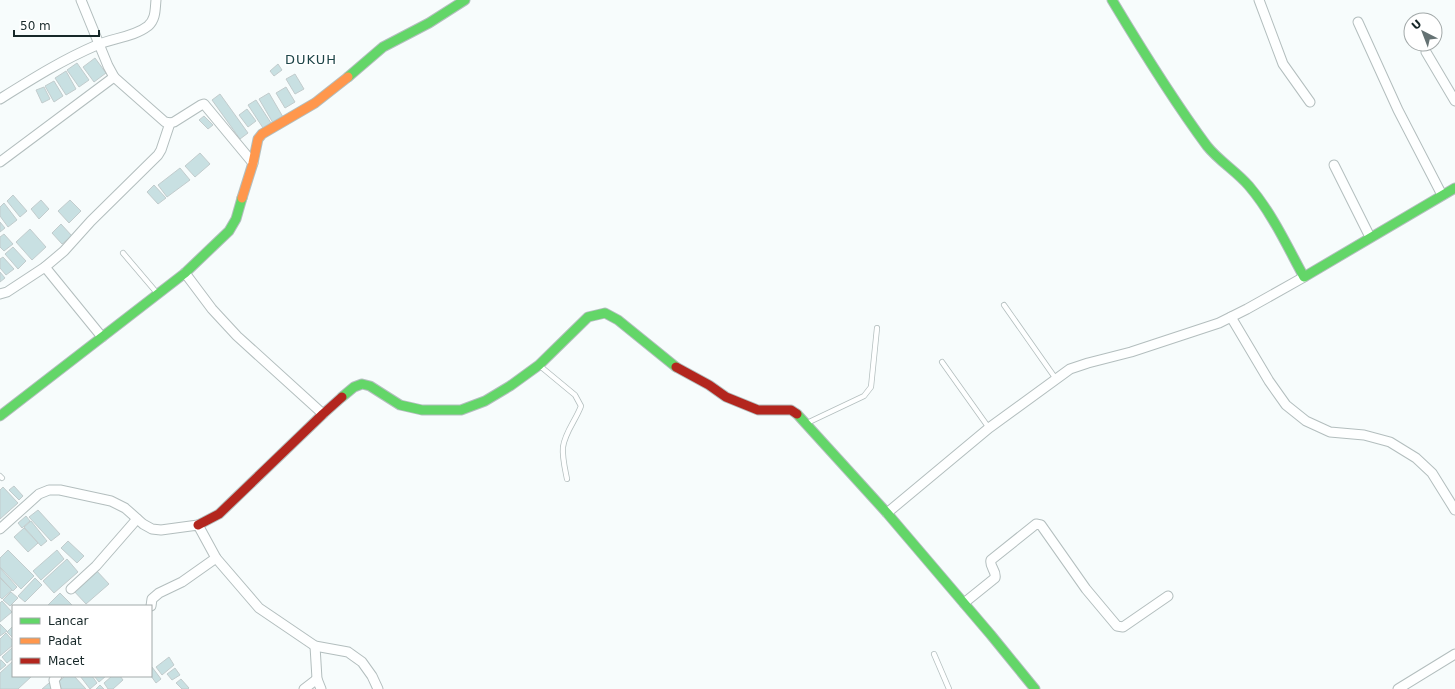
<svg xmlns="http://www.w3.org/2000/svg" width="1455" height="689" font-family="'DejaVu Sans',sans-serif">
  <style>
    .building { fill: #c8e0e2; stroke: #c2cccd }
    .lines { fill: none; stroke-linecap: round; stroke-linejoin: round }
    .lane-casing { stroke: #b3bebe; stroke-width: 6 }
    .street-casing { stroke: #b3bebe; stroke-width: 11 }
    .fast-casing { stroke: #b3bebe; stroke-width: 11 }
    .slow-casing { stroke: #b3bebe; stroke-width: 11 }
    .jam-casing { stroke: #b3bebe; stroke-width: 11 }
    .lane { stroke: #feffff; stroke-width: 4.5 }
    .street { stroke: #feffff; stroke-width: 9 }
    .fast { stroke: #63d668; stroke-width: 9 }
    .slow { stroke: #ff974d; stroke-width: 9 }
    .jam { stroke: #b3261e; stroke-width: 9 }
    .labels { text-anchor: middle; stroke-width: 3; stroke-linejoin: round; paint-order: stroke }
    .quarter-label { font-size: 13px; letter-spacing: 1px; fill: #1c4447; stroke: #fff }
  </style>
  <rect width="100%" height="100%" fill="#f7fcfc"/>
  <g class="building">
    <path d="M95 58 106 73 94 82 83 67Z"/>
    <path d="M77 63 89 80 79 87 67 70Z"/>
    <path d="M278 64 282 70 274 76 270 71Z"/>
    <path d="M66 71 76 89 66 95 55 78Z"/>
    <path d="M295 74 304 89 295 94 286 79Z"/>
    <path d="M54 81 63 96 54 102 45 86Z"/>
    <path d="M44 87 50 99 42 103 36 90Z"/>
    <path d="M286 87 295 102 285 108 276 93Z"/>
    <path d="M269 93 283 117 273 123 259 99Z"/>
    <path d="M220 94 248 133 240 139 212 100Z"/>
    <path d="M256 100 273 126 265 131 248 105Z"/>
    <path d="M247 109 256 121 248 127 239 115Z"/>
    <path d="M204 116 213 125 208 129 199 120Z"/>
    <path d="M200 153 210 164 195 177 185 166Z"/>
    <path d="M180 168 190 180 167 197 158 185Z"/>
    <path d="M154 185 166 198 158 204 147 192Z"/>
    <path d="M13 195 27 211 20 217 7 201Z"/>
    <path d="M41 200 49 209 39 219 31 209Z"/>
    <path d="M70 200 81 211 69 223 58 211Z"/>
    <path d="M4 203 17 220 8 227 0 216V207Z"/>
    <path d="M0 222 5 228 0 232Z"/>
    <path d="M61 224 72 236 62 244 52 233Z"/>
    <path d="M30 229 46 247 32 260 16 242Z"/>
    <path d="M4 234 13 244 4 251 0 247V237Z"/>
    <path d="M13 247 26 261 18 269 5 254Z"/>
    <path d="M3 257 14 269 6 275 0 268V259Z"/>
    <path d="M0 272 5 278 0 282Z"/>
    <path d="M14 486 23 496 19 500 9 490Z"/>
    <path d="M3 487 18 503 0 519V490Z"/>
    <path d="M38 510 60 534 51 541 29 517Z"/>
    <path d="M26 516 30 521 22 528 18 523Z"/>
    <path d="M31 521 47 541 41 546 24 527Z"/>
    <path d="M24 528 38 543 28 552 14 537Z"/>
    <path d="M68 541 84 556 77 563 61 548Z"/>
    <path d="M8 550 34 576 21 589 0 567V558Z"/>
    <path d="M57 550 64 559 41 580 33 571Z"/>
    <path d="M67 559 78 572 54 593 43 581Z"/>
    <path d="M0 568 17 587 13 591 0 577Z"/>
    <path d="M95 569 109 584 86 604 73 590Z"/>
    <path d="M0 578 12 590 2 599 0 597Z"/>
    <path d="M35 578 42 585 25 602 18 596Z"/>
    <path d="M11 592 18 598 10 606 3 600Z"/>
    <path d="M60 593 73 606H49L48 605Z"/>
    <path d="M2 601 12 612 0 622V603Z"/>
    <path d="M0 624 7 631 0 636Z"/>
    <path d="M13 626V638L7 632Z"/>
    <path d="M6 633 13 641V645L0 656V639Z"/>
    <path d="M13 647V658L7 663 2 657Z"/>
    <path d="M169 657 174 665 162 675 156 667Z"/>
    <path d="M0 660H1L6 665 0 670Z"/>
    <path d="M13 661V676H32L18 689H0V673Z"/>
    <path d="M152 667 161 679 156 683 151 676Z"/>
    <path d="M175 668 180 675 172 680 167 674Z"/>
    <path d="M65 676H74L86 689H62L57 683Z"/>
    <path d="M80 676H92L97 683 90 689Z"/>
    <path d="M94 676H106L99 682Z"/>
    <path d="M112 676H120L123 680 113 689H108L104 683Z"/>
    <path d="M181 679 189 688 188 689H182L176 683Z"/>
    <path d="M49 683 55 689H42Z"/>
    <path d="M100 685 104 689H96Z"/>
  </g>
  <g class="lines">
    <defs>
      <g id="lane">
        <path d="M123 253 157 293"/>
        <path d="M1004 305 1056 379"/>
        <path d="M942 362 989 428"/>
        <path d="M540 366 575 395 581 406C576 420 565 432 563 447 562 457 565 469 567 479"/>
        <path d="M807 423 864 396 871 387 877 328"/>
        <path d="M0 476 2 478"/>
        <path d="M934 654 949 689"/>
      </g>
      <g id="street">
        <path d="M81 0 108 66 114 77 165 122 170 123 174 122 201 105 204 104 253 163"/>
        <path d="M1259 0 1283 64 1310 102"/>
        <path d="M1358 22 1398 110 1442 195"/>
        <path d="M1426 52 1455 101"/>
        <path d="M0 99C32 79 62 60 97 45 113 38 134 37 148 26 156 19 155 9 156 0"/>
        <path d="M0 162 114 77"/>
        <path d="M1334 165 1370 237"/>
        <path d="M45 267 102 337"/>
        <path d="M185 273 212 309 237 336 323 414"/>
        <path d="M0 294 7 292 45 267 64 251 91 221 158 155 161 150 170 123"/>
        <path d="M1231 317 1269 381 1286 405 1306 421 1330 432 1364 435 1390 442 1416 458 1432 473 1455 510"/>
        <path d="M887 513 989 428 1070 369 1088 363 1131 352 1219 323 1247 309 1304 277"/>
        <path d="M0 529 39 494 49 490H60L111 501 125 508 143 524 152 529 161 530 198 525 216 558 259 608 315 646 348 652 362 662 372 676 378 689"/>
        <path d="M71 589 96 566 137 519"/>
        <path d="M964 603 995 578C997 571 989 567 991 560L1036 524 1041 525 1086 589 1117 626 1123 627 1168 596"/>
        <path d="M151 606 152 599 159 593 182 582 216 558"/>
        <path d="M315 646 317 679 321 689"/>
        <path d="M56 689 54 680 57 676"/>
        <path d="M304 689 317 679"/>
        <path d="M1398 689 1455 654"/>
      </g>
      <g id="fast">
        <path d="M1112 0C1142 50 1172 99 1207 146 1219 161 1236 171 1249 186 1272 213 1287 246 1304 277L1455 188"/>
        <path d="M348 77 383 47 429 23 465 0"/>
        <path d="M342 397 354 387 362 384 370 386 400 405 422 410H461L485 401 510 386 539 365 588 317 605 313 618 320 676 367"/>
        <path d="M797 414 887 513 991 635 1035 689"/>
        <path d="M0 416 185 273 229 231 236 219 242 198"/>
      </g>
      <path id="slow" d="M242 198 253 163 258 139 262 134 315 103 348 77"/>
      <g id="jam">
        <path d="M676 367 709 385 726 397 758 410H791L797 414"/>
        <path d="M198 525 219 514 323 414 342 397"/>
      </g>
    </defs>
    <use href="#lane" class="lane-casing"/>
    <use href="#street" class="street-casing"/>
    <use href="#fast" class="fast-casing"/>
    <use href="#slow" class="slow-casing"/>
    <use href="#jam" class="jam-casing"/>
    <use href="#lane" class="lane"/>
    <use href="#street" class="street"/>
    <use href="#fast" class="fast"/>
    <use href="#slow" class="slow"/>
    <use href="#jam" class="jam"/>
  </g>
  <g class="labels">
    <g class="quarter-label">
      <text x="311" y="64">DUKUH</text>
    </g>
  </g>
  <rect x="12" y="605" width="140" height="72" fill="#ffffff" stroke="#a2a9a9"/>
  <rect x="20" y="618" width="20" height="6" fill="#63d668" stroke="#a2a9a9"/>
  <text x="48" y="625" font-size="12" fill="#172829">Lancar</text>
  <rect x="20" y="638" width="20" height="6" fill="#ff974d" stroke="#a2a9a9"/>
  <text x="48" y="645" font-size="12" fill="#172829">Padat</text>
  <rect x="20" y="658" width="20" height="6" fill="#b3261e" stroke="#a2a9a9"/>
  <text x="48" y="665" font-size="12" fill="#172829">Macet</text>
  <g transform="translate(1423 32) rotate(318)"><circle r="19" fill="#ffffff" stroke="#a2a9a9"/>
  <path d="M0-3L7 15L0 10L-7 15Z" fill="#657273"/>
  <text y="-6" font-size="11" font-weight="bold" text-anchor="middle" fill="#172829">U</text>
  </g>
  <path d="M14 30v6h85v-6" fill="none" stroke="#172829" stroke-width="2"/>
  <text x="20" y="30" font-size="12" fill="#172829" stroke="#ffffff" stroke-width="3" paint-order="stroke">50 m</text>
</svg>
